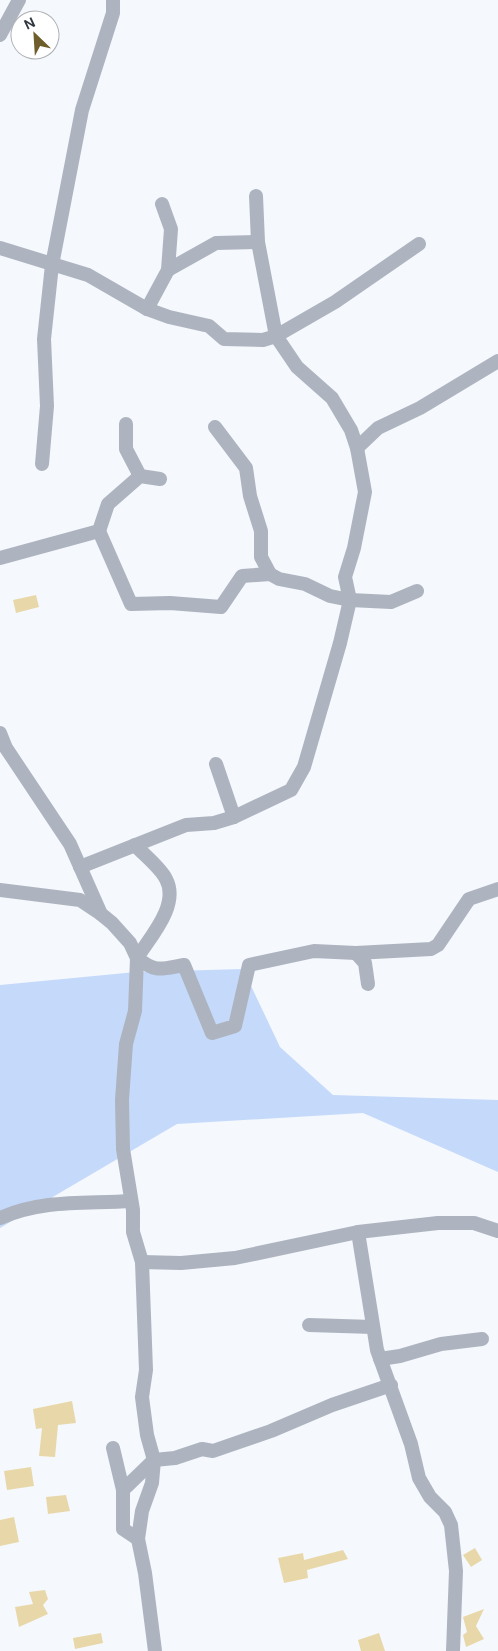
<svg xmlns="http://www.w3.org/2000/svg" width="498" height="1651" font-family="'DM Sans',sans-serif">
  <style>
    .green { fill: #c5dafa }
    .building { fill: #e8d8a9 }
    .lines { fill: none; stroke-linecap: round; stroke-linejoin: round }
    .minor { stroke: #adb4bf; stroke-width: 14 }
  </style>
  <rect width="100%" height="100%" fill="#f5f8fd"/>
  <path class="green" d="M243 969 280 1047 333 1095 498 1100V1172L363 1113 177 1124 0 1228V985L136 972Z"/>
  <g class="building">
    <path d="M36 595 39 607 16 613 13 600Z"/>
    <path d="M72 1401 76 1423 58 1425 55 1457 39 1456 42 1428 36 1429 33 1409Z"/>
    <path d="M31 1467 34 1486 7 1490 4 1471Z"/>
    <path d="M66 1495 70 1511 48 1514 46 1497Z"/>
    <path d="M14 1517 19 1542 0 1546V1520Z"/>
    <path d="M475 1548 482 1560 471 1567 463 1555Z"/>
    <path d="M343 1550 348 1559 307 1570 308 1578 284 1583 278 1558 303 1553 304 1560Z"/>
    <path d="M45 1590 48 1599 43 1605 48 1614 19 1627 15 1607 33 1604 29 1592Z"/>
    <path d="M484 1609 476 1626 484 1639 466 1647 463 1635 467 1632 463 1617Z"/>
    <path d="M101 1633 103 1643 75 1649 73 1638Z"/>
    <path d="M379 1633 385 1651H361L358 1640Z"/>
  </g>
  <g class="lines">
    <g class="minor">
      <path d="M0 35 19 0"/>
      <path d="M0 248 88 275 147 309 169 317 209 326 224 339 263 340 276 336 335 302 419 244"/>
      <path d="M168 270 216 243 258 242"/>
      <path d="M147 309 168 270 171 229 162 204"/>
      <path d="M126 424V449L140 476"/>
      <path d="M215 427 246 468 250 496 261 531V557L270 574"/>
      <path d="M357 448 378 428 420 408 498 361"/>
      <path d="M42 464 47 406 44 339 52 265 82 110 113 13V0"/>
      <path d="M99 531 131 604 170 603 221 607 242 576 270 574 279 579 305 584 330 596 350 600 391 602 417 591"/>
      <path d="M0 558 99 531 108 504 140 476 160 479"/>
      <path d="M0 733 6 748 70 844 101 914 112 923 130 943 137 958 135 1011 126 1044 122 1100 123 1149 133 1210V1232L142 1262 146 1370 142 1397 147 1435 154 1460 152 1483 142 1511 138 1539 145 1573 155 1651"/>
      <path d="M216 764 234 817"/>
      <path d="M135 845C144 855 160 867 166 879 180 905 150 937 137 958 156 973 161 969 184 965L212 1033 235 1026 249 965 314 951 356 953 431 949 438 945 469 899 498 889"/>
      <path d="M80 867 186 825 214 823 234 817 291 790 304 767 340 643 350 600 345 577 354 548 365 492 357 448 351 430 332 398 297 367 276 336 258 242 256 196"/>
      <path d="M0 890 80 900 101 914"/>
      <path d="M356 953 365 963 368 984"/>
      <path d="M0 1218C44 1199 85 1204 131 1201"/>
      <path d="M358 1232 377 1350 411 1444 419 1478 430 1497 445 1512 451 1525 456 1571 453 1651"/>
      <path d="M142 1262 181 1263 235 1258 358 1232 438 1223H474L498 1231"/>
      <path d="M309 1325 373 1327"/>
      <path d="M380 1359 400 1356 441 1344 482 1339"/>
      <path d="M113 1448 123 1490V1529L138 1539"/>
      <path d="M123 1490 154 1460 175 1458 202 1449 213 1451 271 1431 332 1405 391 1385"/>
    </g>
  </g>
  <g transform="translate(35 35) rotate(335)"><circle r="24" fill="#ffffff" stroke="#adb0b4"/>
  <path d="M0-4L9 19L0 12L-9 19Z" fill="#6e5e2b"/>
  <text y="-8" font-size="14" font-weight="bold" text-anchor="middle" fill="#333943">N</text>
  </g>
</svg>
